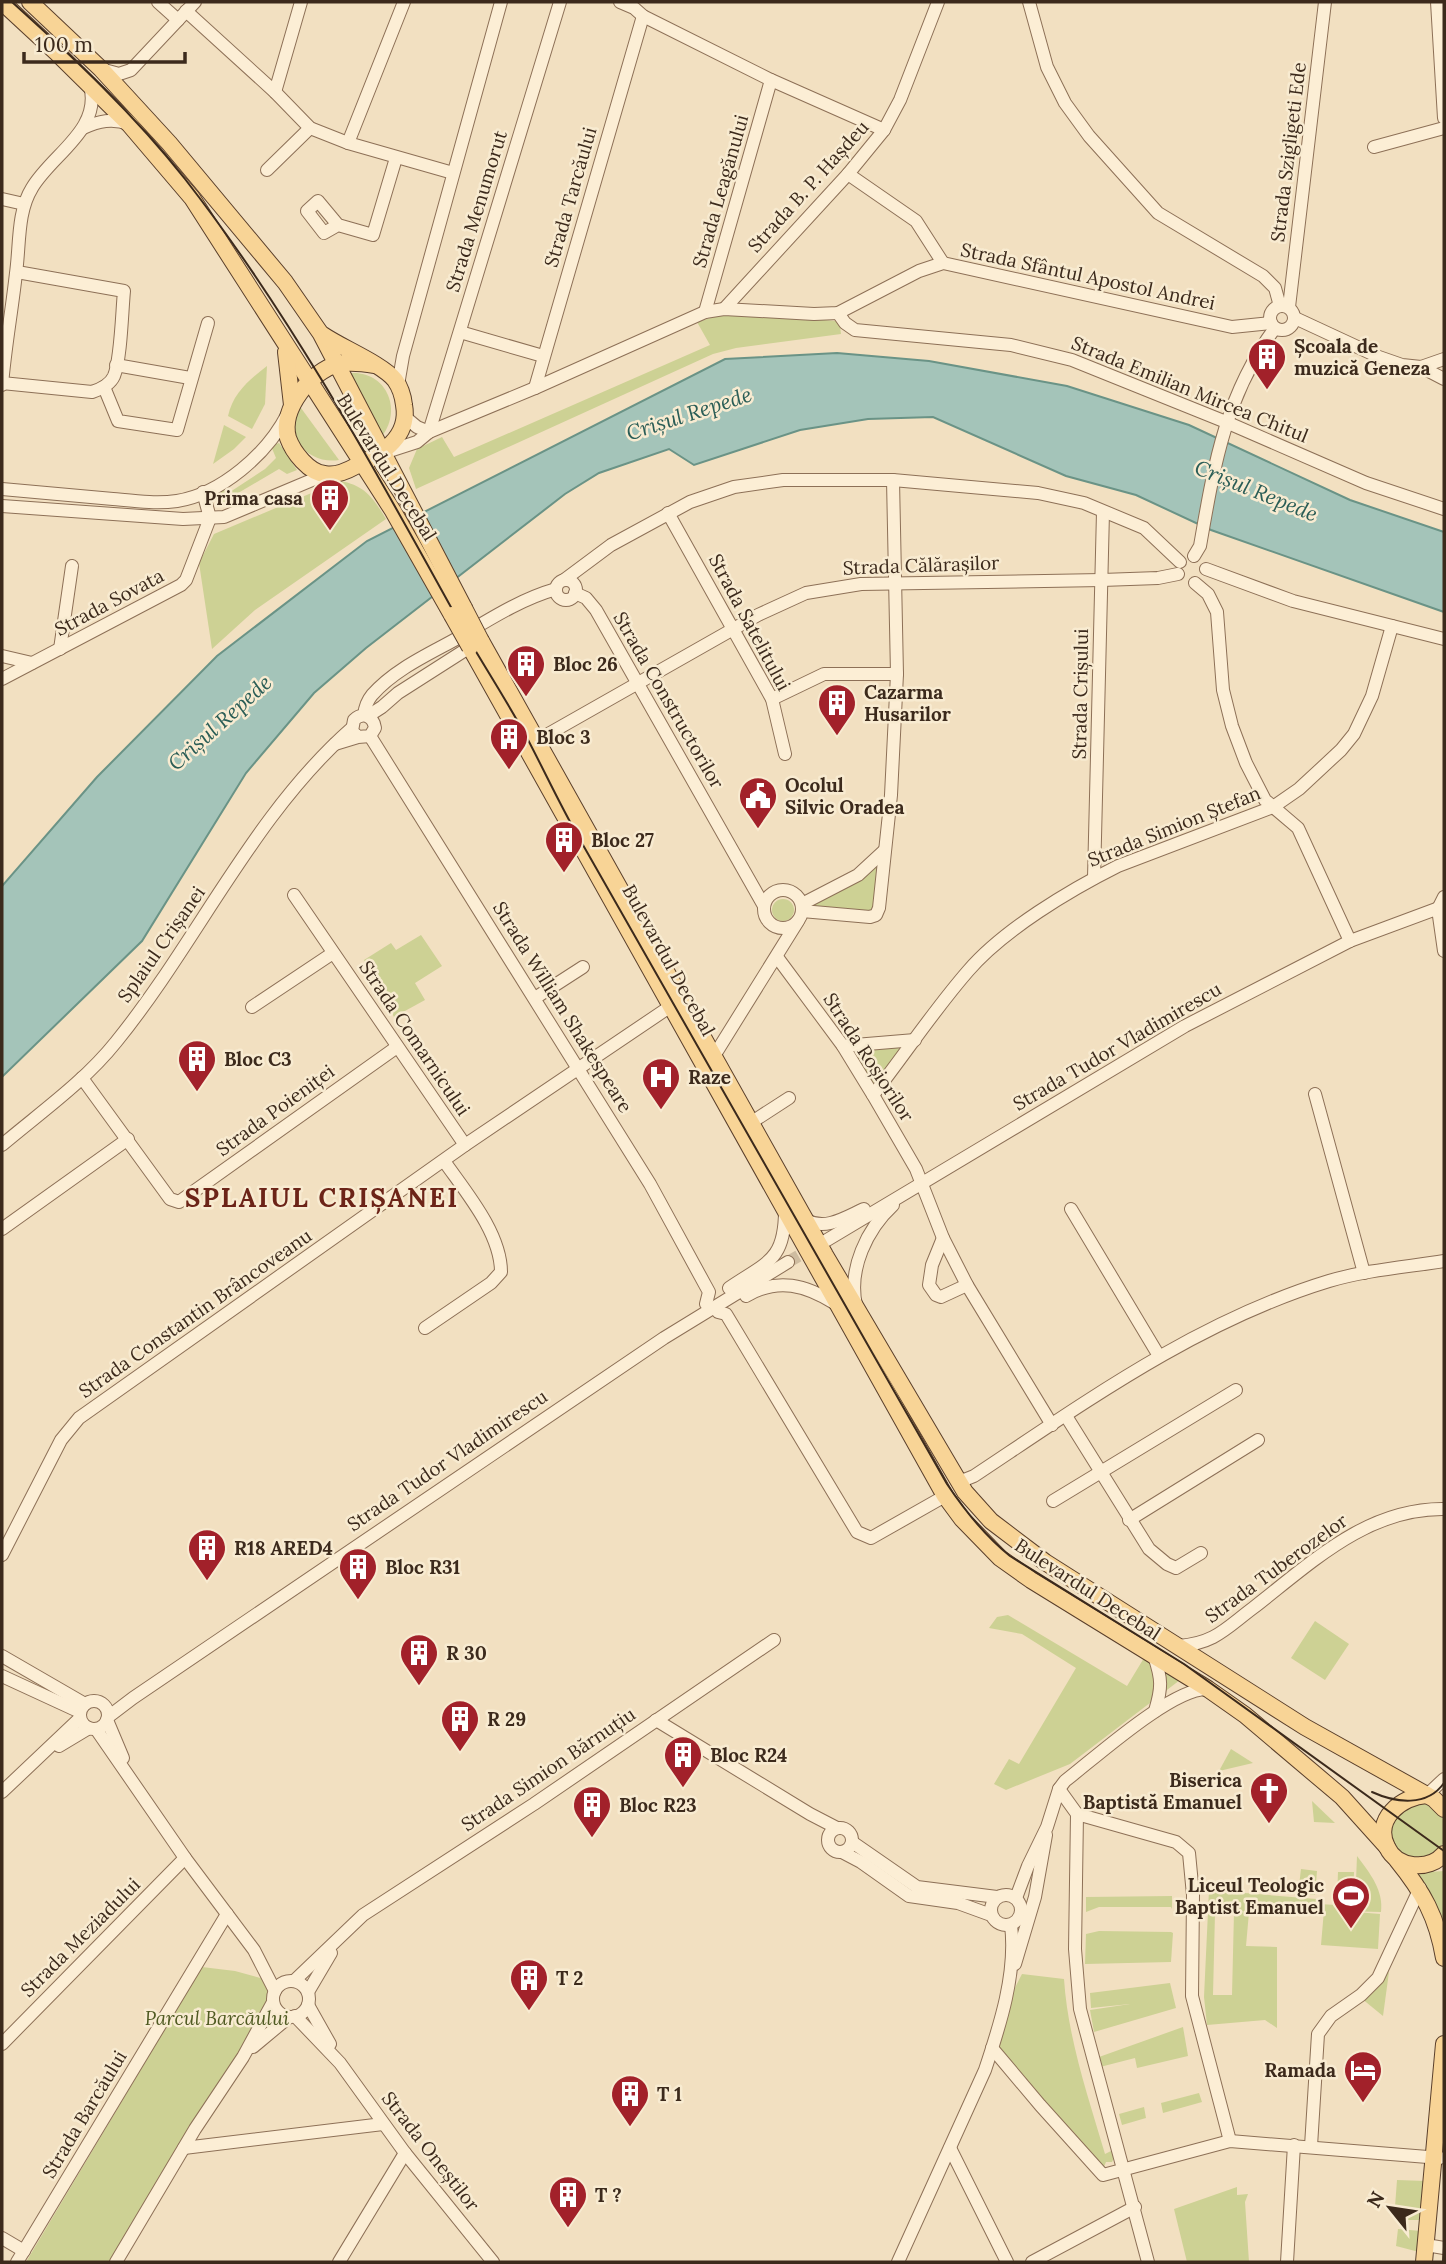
<svg xmlns="http://www.w3.org/2000/svg" width="1446" height="2264" font-family="Lora,serif">
  <style>
    .green { fill: #cdd194; fill-rule: evenodd }
    .water { fill: #a4c4b9; stroke: #6a9386; stroke-width: 2 }
    .lines { fill: none; stroke-linecap: round; stroke-linejoin: round }
    .minor-tunnel { stroke: #cebca0; stroke-width: 12; stroke-dasharray: 12 6; stroke-linecap: butt }
    .minor-casing { stroke: #8d7057; stroke-width: 14 }
    .major-casing { stroke: #5a3f2b; stroke-width: 18 }
    .minor { stroke: #fceed5; stroke-width: 12 }
    .major { stroke: #f8d496; stroke-width: 16 }
    .tram { stroke: #3c2a1c; stroke-width: 2 }
    .major-bridge-casing { stroke: #5a3f2b; stroke-width: 18; stroke-linecap: butt }
    .major-bridge { stroke: #f8d496; stroke-width: 16 }
    .labels { text-anchor: middle; stroke-width: 5; stroke-linejoin: round; paint-order: stroke }
    .street-label { font-size: 19px; fill: #3c2a1c; stroke: #f8ebd1 }
    .poi-label { font-size: 19px; font-weight: bold; fill: #3c2a1c; stroke: #f8ebd1; text-anchor: start }
    .park-label { font-size: 19px; font-style: italic; fill: #4f5a21; stroke: #f8ebd1 }
    .water-label { font-size: 21px; font-style: italic; fill: #2a5d56; stroke: #f8ebd1 }
    .district-label { font-size: 26px; font-weight: bold; letter-spacing: 2px; fill: #6c2418; stroke: #f8ebd1 }
  </style>
  <rect width="100%" height="100%" fill="#f2e0c1"/>
  <g class="green">
    <path d="M731 312 836 321 840 326 841 334 736 348 713 354 416 489 409 468 417 449 442 437 454 457 710 345 697 322Z"/>
    <path d="M267 366 265 404 252 429 228 416C233 393 249 380 267 366Z"/>
    <path d="M351 373C387 371 403 411 381 437Z"/>
    <path d="M301 408 339 460C309 465 282 437 301 408Z"/>
    <path d="M224 425 246 437 234 449 213 464Z"/>
    <path d="M279 443 297 470 287 474 279 469 233 496 234 504 224 505 210 498 224 487 230 492 265 469 276 458 271 446Z"/>
    <path d="M340 481C365 485 374 499 386 519L255 610 212 649 199 563 214 534Z"/>
    <path d="M884 851 876 915 802 911Z"/>
    <circle cx="783" cy="910" r="11"/>
    <path d="M421 935 442 966 415 983 425 1000 394 1017 364 960 391 943 396 950Z"/>
    <path d="M915 1040 873 1095 843 1046Z"/>
    <path d="M1008 1615 1127 1686 1144 1658 1180 1680 1070 1764 1006 1790 994 1784 1009 1759 1019 1764 1076 1668 1022 1634 989 1628 997 1617Z"/>
    <path d="M1315 1621 1349 1644 1325 1680 1291 1658Z"/>
    <path d="M1231 1749 1253 1763 1219 1771Z"/>
    <path d="M1312 1801 1335 1823 1314 1822Z"/>
    <circle cx="1418" cy="1831" r="28"/>
    <path d="M1357 1856C1370 1873 1384 1891 1381 1912L1343 1911 1380 1914 1378 1949 1321 1945 1324 1910 1317 1909 1318 1904 1355 1906Z"/>
    <path d="M1301 1869 1317 1871 1315 1895 1298 1894Z"/>
    <path d="M1444 1871V1935L1415 1873Z"/>
    <path d="M1338 1872H1354L1353 1897H1337Z"/>
    <path d="M1209 1890 1316 1899 1315 1907 1250 1901 1246 1946 1277 1947V2028L1265 2020 1207 2025 1204 1997ZM1234 1912 1232 1995H1213L1215 1913Z"/>
    <path d="M1172 1896V1909L1171 1907H1099L1086 1912V1897Z"/>
    <path d="M1099 1931 1171 1932 1173 1933 1171 1962 1085 1964 1086 1934Z"/>
    <path d="M202 1967 235 1971 264 1979 269 1987 267 2009 187 2132 109 2262H26Z"/>
    <path d="M1389 1972 1383 2016 1361 1998Z"/>
    <path d="M1022 1974 1064 1979C1068 2039 1088 2096 1105 2154L1113 2150 1114 2158 1112 2162H1106L1101 2174 1000 2057C994 2028 1009 1999 1022 1974Z"/>
    <path d="M1170 1983 1176 2008 1094 2032 1090 2010 1130 2004 1091 2008 1090 1993Z"/>
    <path d="M1183 2027 1188 2056 1137 2068 1135 2058 1100 2067 1099 2057Z"/>
    <path d="M1199 2093 1202 2102 1163 2113 1161 2103Z"/>
    <path d="M1144 2107 1146 2118 1122 2125 1119 2114Z"/>
    <path d="M1397 2180 1426 2181 1421 2220H1394Z"/>
    <path d="M1237 2187V2195L1248 2194 1245 2202 1249 2262H1187L1174 2209Z"/>
    <path d="M1398 2229 1421 2231 1419 2252 1396 2246Z"/>
  </g>
  <path class="water" d="M837 353 929 361 1067 386 1189 425 1350 500 1444 532V612L1211 530 1136 495 1066 476 933 417 868 419 800 430 694 465 669 449 599 473 565 494 366 648 314 693 246 773 142 941 2 1077V886L97 777 217 656 367 541 725 359Z"/>
  <g class="lines">
    <path class="minor-tunnel" d="M788 1262 814 1247"/>
    <defs>
      <g id="minor">
        <path d="M158 2 178 20"/>
        <path d="M620 2 634 8 643 16 771 80 884 130"/>
        <path d="M1029 2 1047 67 1065 103 1089 136 1158 213 1263 276 1275 288 1280 306"/>
        <path d="M1437 2 1444 118"/>
        <path d="M186 11 275 92 310 128 348 143 453 173"/>
        <path d="M101 69 119 74 131 70 195 2"/>
        <path d="M275 92 301 2"/>
        <path d="M83 128C99 121 112 118 129 124"/>
        <path d="M348 143 404 2"/>
        <path d="M1374 147 1444 128"/>
        <path d="M267 170 310 128"/>
        <path d="M848 174 916 221 943 263"/>
        <path d="M2 199 24 204"/>
        <path d="M338 225 324 233 307 211 318 201 338 225 373 235 396 158"/>
        <circle cx="1282" cy="318" r="12"/>
        <path d="M1289 307 1325 2"/>
        <path d="M724 309 848 174 884 130 900 100 938 2"/>
        <path d="M705 312 771 80"/>
        <path d="M838 313 845 323 855 330 1011 345 1072 360 1226 422 1366 483 1444 509"/>
        <path d="M1295 318 1379 357 1402 365 1421 367 1444 379"/>
        <path d="M460 332 543 356"/>
        <path d="M116 365 190 378"/>
        <path d="M1421 367 1444 359"/>
        <path d="M2 383 92 392C101 389 110 385 114 376 121 359 122 311 124 291L17 272"/>
        <path d="M2 385C5 348 12 310 16 273 20 245 17 212 32 188 52 154 102 130 90 85"/>
        <path d="M398 385 403 356 501 2"/>
        <path d="M104 387 118 421 177 430 208 323"/>
        <path d="M535 388 643 16"/>
        <path d="M405 417 417 427 429 432"/>
        <path d="M429 432 560 2"/>
        <path d="M383 453 417 442 429 432 535 388 705 312 724 309 814 314 838 313 919 271 943 263 1232 327 1271 323"/>
        <path d="M2 489C39 492 76 496 113 499 134 501 156 504 177 501 221 494 267 454 287 415"/>
        <path d="M2 506 183 519 224 517 324 475"/>
        <path d="M668 513 772 699 785 754"/>
        <path d="M1194 556 1200 546C1214 466 1225 396 1275 328"/>
        <path d="M1206 569 1293 601 1444 639"/>
        <path d="M564 580 611 545 690 502 734 487 783 480H893L1038 493 1084 503 1144 528 1180 562"/>
        <circle cx="566" cy="590" r="10"/>
        <path d="M1195 583 1208 594 1217 612 1223 690 1232 726 1246 763 1265 800 1298 828 1350 941"/>
        <path d="M575 593 586 598 596 610 764 906"/>
        <path d="M60 649 72 566"/>
        <path d="M2 656 32 663"/>
        <path d="M2 679 181 585 186 580 210 518 203 492"/>
        <path d="M772 699 824 674H897L893 480"/>
        <path d="M364 715C365 707 367 701 372 695 395 669 429 654 458 638 490 619 521 599 556 589"/>
        <path d="M368 716 382 707 398 693 470 647"/>
        <path d="M370 736 650 1184 709 1292 706 1304"/>
        <path d="M536 741 758 615 806 593 861 584 1102 580 1158 578 1178 574"/>
        <path d="M335 744 358 737 370 736 375 728C373 715 362 712 354 720L352 731 358 737"/>
        <path d="M1094 878 1103 512"/>
        <circle cx="783" cy="909" r="19"/>
        <path d="M294 895 465 1145"/>
        <path d="M1444 897 1438 909 1444 951"/>
        <path d="M802 904 858 875 884 851"/>
        <path d="M802 911 870 917 876 915 879 908 891 795 897 674"/>
        <path d="M777 957 843 1046 873 1095 916 1169 943 1238 967 1285 1052 1425"/>
        <path d="M535 998 583 967"/>
        <path d="M252 1007 333 953"/>
        <path d="M843 1046 915 1040"/>
        <path d="M714 1056 798 921"/>
        <path d="M82 1078 170 1199 179 1202 397 1047"/>
        <path d="M1315 1094 1364 1273"/>
        <path d="M873 1095C905 1054 934 1010 968 971 1003 930 1070 890 1118 866L1273 807 1299 789 1341 750 1354 734 1372 696 1392 626"/>
        <path d="M752 1122 789 1098"/>
        <path d="M2 1145C41 1112 84 1082 116 1042 198 941 253 815 352 728"/>
        <path d="M1071 1209 1159 1356"/>
        <path d="M806 1220C826 1231 846 1217 864 1209"/>
        <path d="M2 1229 128 1139"/>
        <path d="M943 1238 932 1265 929 1285 936 1295 941 1297 967 1285"/>
        <path d="M827 1240 1185 1026 1350 941 1444 906"/>
        <path d="M729 1288C767 1262 785 1261 785 1210"/>
        <path d="M746 1296C778 1277 806 1285 836 1304"/>
        <path d="M856 1305C848 1269 867 1229 893 1205"/>
        <path d="M718 1312 726 1314 857 1532 871 1538 945 1496"/>
        <path d="M425 1328 491 1283 501 1272C501 1233 465 1191 444 1161"/>
        <path d="M1066 1416 1149 1549 1167 1564 1176 1568 1201 1553"/>
        <path d="M957 1479 964 1480 974 1476C1087 1401 1198 1321 1329 1281 1366 1270 1406 1267 1444 1261"/>
        <path d="M1053 1501 1236 1390"/>
        <path d="M1129 1520 1258 1440"/>
        <path d="M2 1555 61 1440 79 1418 465 1145 671 1006"/>
        <path d="M1179 1646C1215 1643 1225 1629 1253 1608 1311 1563 1367 1508 1444 1509"/>
        <path d="M2 1656 85 1704"/>
        <path d="M1154 1656C1162 1679 1162 1688 1155 1711"/>
        <path d="M2 1676 80 1712"/>
        <circle cx="94" cy="1715" r="14"/>
        <path d="M108 1717 133 1698 664 1338 788 1262"/>
        <path d="M107 1720 123 1758"/>
        <path d="M656 1720 810 1814 837 1828"/>
        <path d="M96 1729 185 1858 254 1950 275 1991"/>
        <path d="M59 1746 89 1728"/>
        <path d="M1059 1789 1077 1814 1075 1949 1080 2009 1148 2262"/>
        <path d="M2 1792 80 1718"/>
        <path d="M1427 1795 1444 1779"/>
        <path d="M1077 1814 1176 1842 1189 1853 1193 1895 1192 1996 1230 2141"/>
        <circle cx="840" cy="1840" r="12"/>
        <path d="M852 1842 917 1887 997 1897"/>
        <path d="M842 1852 861 1862 909 1896 958 1903 991 1915"/>
        <circle cx="1006" cy="1910" r="15"/>
        <path d="M1016 1898 1028 1866 1047 1827 1059 1789 1065 1781C1095 1758 1173 1687 1208 1689"/>
        <path d="M1015 1964 1035 1897 1046 1835"/>
        <circle cx="291" cy="1999" r="18"/>
        <path d="M294 1981 363 1915 534 1804 774 1640"/>
        <path d="M308 1992 331 1953"/>
        <path d="M308 2005 330 2044"/>
        <path d="M295 2016 340 2063 405 2153 493 2262"/>
        <path d="M2 2044 185 1858"/>
        <path d="M253 2047 289 2017"/>
        <path d="M992 2048 1040 2105 1103 2175 1230 2141 1440 2158"/>
        <path d="M1311 2146 1318 2034 1331 2016 1361 1995 1378 1978 1420 1888"/>
        <path d="M184 2148 383 2124"/>
        <path d="M950 2148 1007 2262"/>
        <path d="M2 2238 24 2251"/>
        <path d="M1426 2245 1444 2248"/>
        <path d="M17 2262 227 1914"/>
        <path d="M116 2262 195 2129 243 2057 273 2002"/>
        <path d="M339 2262 405 2153"/>
        <path d="M898 2262 985 2070C1000 2025 1017 1973 1011 1925"/>
        <path d="M1032 2262 1135 2207"/>
        <path d="M1287 2262 1294 2145"/>
      </g>
      <g id="major">
        <path d="M2 2 58 54 129 124 192 198 393 511 452 615"/>
        <path d="M30 2 101 69 169 143 285 282 321 334 464 608"/>
        <path d="M323 335C342 348 382 364 395 380 400 387 403 396 404 405 410 437 381 455 356 466 347 471 335 476 325 474 309 473 293 452 288 438 280 409 311 371 338 364 350 361 363 363 375 365"/>
        <path d="M286 352 292 405"/>
        <path d="M481 641 825 1255 965 1492 991 1521 1045 1562 1305 1727 1434 1799 1444 1809"/>
        <path d="M470 647 945 1496 962 1519 1000 1558 1031 1580 1208 1689 1245 1715 1342 1797 1387 1847"/>
        <path d="M1427 1795C1401 1796 1373 1820 1387 1847 1397 1869 1429 1871 1444 1854"/>
        <path d="M1397 1860C1423 1892 1437 1917 1444 1958"/>
        <path d="M1424 2262 1444 2044"/>
      </g>
    </defs>
    <use href="#minor" class="minor-casing"/>
    <use href="#major" class="major-casing"/>
    <use href="#minor" class="minor"/>
    <use href="#major" class="major"/>
    <g class="tram">
      <path d="M12 2C73 57 134 114 185 179 298 324 383 485 472 645 490 675 509 705 526 736 544 770 560 805 579 838 701 1054 824 1269 947 1484 965 1511 984 1535 1010 1556L1184 1664 1444 1851"/>
      <path d="M1372 1792C1396 1803 1427 1807 1444 1783"/>
      <path d="M1443 2262 1444 2247"/>
    </g>
    <defs>
      <g id="major-bridge">
        <path d="M464 608 481 641"/>
        <path d="M452 615 470 647"/>
      </g>
    </defs>
    <use href="#major-bridge" class="major-bridge-casing"/>
    <use href="#major-bridge" class="major-bridge"/>
  </g>
  <defs>
    <symbol id="building-pin" viewBox="-11 -11 22 30"><path d="M0 17L-7.5 6A9.5 9.5 0 1 1 7.5 6Z" fill="#a2212a" stroke="#f8ebd1"/><path d="M-4-6H4V6H1V3H-1V6H-4ZM-2.5-4.3h1.7v1.8h-1.7ZM.8-4.3h1.7v1.8H.8ZM-2.5-1h1.7V.8h-1.7ZM.8-1h1.7V.8H.8Z" fill="#fff"/></symbol>
    <symbol id="civic-pin" viewBox="-11 -11 22 30"><path d="M0 17L-7.5 6A9.5 9.5 0 1 1 7.5 6Z" fill="#a2212a" stroke="#f8ebd1"/><path d="M-.6-6.5H3V-4.5H.6V-3L4-1V1h2V6H-6V1h2V-1L-.6-3ZM-1.2 2.5V6h2.4V2.5Z" fill="#fff"/></symbol>
    <symbol id="hospital-pin" viewBox="-11 -11 22 30"><path d="M0 17L-7.5 6A9.5 9.5 0 1 1 7.5 6Z" fill="#a2212a" stroke="#f8ebd1"/><path d="M-5-5h3v3.5h4V-5h3V5h-3V1.5h-4V5h-3Z" fill="#fff"/></symbol>
    <symbol id="church-pin" viewBox="-11 -11 22 30"><path d="M0 17L-7.5 6A9.5 9.5 0 1 1 7.5 6Z" fill="#a2212a" stroke="#f8ebd1"/><path d="M-1.2-6h2.4v3.5h3.3v2.4h-3.3V6h-2.4V-.1h-3.3v-2.4h3.3Z" fill="#fff"/></symbol>
    <symbol id="stadium-pin" viewBox="-11 -11 22 30"><path d="M0 17L-7.5 6A9.5 9.5 0 1 1 7.5 6Z" fill="#a2212a" stroke="#f8ebd1"/><path d="M0-5a6.5 5 0 1 0 0 10a6.5 5 0 1 0 0-10ZM-3.5-1.8h7v3.6h-7Z" fill="#fff"/></symbol>
    <symbol id="hotel-pin" viewBox="-11 -11 22 30"><path d="M0 17L-7.5 6A9.5 9.5 0 1 1 7.5 6Z" fill="#a2212a" stroke="#f8ebd1"/><path d="M-6-4.5h1.5V1H6V5H4.5V3h-9V5H-6ZM-4 0a1.8 1.8 0 1 1 3.6 0ZM.5 0V-2.5h3Q6-2.5 6 0Z" fill="#fff"/></symbol>
  </defs>
  <g fill-rule="evenodd">
    <use href="#building-pin" x="1245" y="335" width="44" height="60"/>
    <use href="#building-pin" x="308" y="476" width="44" height="60"/>
    <use href="#building-pin" x="504" y="642" width="44" height="60"/>
    <use href="#building-pin" x="815" y="681" width="44" height="60"/>
    <use href="#building-pin" x="487" y="715" width="44" height="60"/>
    <use href="#civic-pin" x="736" y="774" width="44" height="60"/>
    <use href="#building-pin" x="542" y="818" width="44" height="60"/>
    <use href="#building-pin" x="175" y="1037" width="44" height="60"/>
    <use href="#hospital-pin" x="639" y="1055" width="44" height="60"/>
    <use href="#building-pin" x="185" y="1526" width="44" height="60"/>
    <use href="#building-pin" x="336" y="1545" width="44" height="60"/>
    <use href="#building-pin" x="397" y="1631" width="44" height="60"/>
    <use href="#building-pin" x="438" y="1697" width="44" height="60"/>
    <use href="#building-pin" x="661" y="1733" width="44" height="60"/>
    <use href="#church-pin" x="1247" y="1769" width="44" height="60"/>
    <use href="#building-pin" x="570" y="1783" width="44" height="60"/>
    <use href="#stadium-pin" x="1329" y="1874" width="44" height="60"/>
    <use href="#building-pin" x="507" y="1956" width="44" height="60"/>
    <use href="#hotel-pin" x="1341" y="2048" width="44" height="60"/>
    <use href="#building-pin" x="608" y="2072" width="44" height="60"/>
    <use href="#building-pin" x="546" y="2173" width="44" height="60"/>
  </g>
  <g class="labels">
    <g class="street-label">
      <text transform="translate(1288 152) rotate(-83)" y="7">Strada Szigligeti Ede</text>
      <text transform="translate(808 186) rotate(-48)" y="7">Strada B. P. Hașdeu</text>
      <text transform="translate(720 191) rotate(-74)" y="7">Strada Leagănului</text>
      <text transform="translate(570 197) rotate(-74)" y="7">Strada Tarcăului</text>
      <text transform="translate(476 211) rotate(-73)" y="7">Strada Menumorut</text>
      <text transform="translate(1088 276) rotate(12)" y="7">Strada Sfântul Apostol Andrei</text>
      <text transform="translate(1190 389) rotate(22)" y="7">Strada Emilian Mircea Chitul</text>
      <text transform="translate(387 467) rotate(58)" y="7">Bulevardul Decebal</text>
      <text transform="translate(921 565) rotate(-2)" y="7">Strada Călărașilor</text>
      <text transform="translate(109 602) rotate(-28)" y="7">Strada Sovata</text>
      <text transform="translate(750 622) rotate(62)" y="7">Strada Satelitului</text>
      <text transform="translate(1080 694) rotate(-89)" y="7">Strada Crișului</text>
      <text transform="translate(669 700) rotate(60)" y="7">Strada Constructorilor</text>
      <text transform="translate(1174 826) rotate(-22)" y="7">Strada Simion Ștefan</text>
      <text transform="translate(161 944) rotate(-55)" y="7">Splaiul Crișanei</text>
      <text transform="translate(669 960) rotate(61)" y="7">Bulevardul Decebal</text>
      <text transform="translate(563 1007) rotate(58)" y="7">Strada William Shakespeare</text>
      <text transform="translate(415 1038) rotate(56)" y="7">Strada Comarnicului</text>
      <text transform="translate(1117 1046) rotate(-30)" y="7">Strada Tudor Vladimirescu</text>
      <text transform="translate(869 1057) rotate(57)" y="7">Strada Roșiorilor</text>
      <text transform="translate(275 1110) rotate(-36)" y="7">Strada Poieniței</text>
      <text transform="translate(195 1313) rotate(-35)" y="7">Strada Constantin Brâncoveanu</text>
      <text transform="translate(447 1460) rotate(-34)" y="7">Strada Tudor Vladimirescu</text>
      <text transform="translate(1276 1568) rotate(-36)" y="7">Strada Tuberozelor</text>
      <text transform="translate(1088 1589) rotate(33)" y="7">Bulevardul Decebal</text>
      <text transform="translate(548 1769) rotate(-34)" y="7">Strada Simion Bărnuțiu</text>
      <text transform="translate(80 1937) rotate(-45)" y="7">Strada Meziadului</text>
      <text transform="translate(84 2114) rotate(-59)" y="7">Strada Barcăului</text>
      <text transform="translate(431 2151) rotate(52)" y="7">Strada Oneștilor</text>
    </g>
    <g class="poi-label">
      <text x="1294" y="353">Școala de<tspan x="1294" dy="22">muzică Geneza</tspan></text>
      <text x="303" y="505" text-anchor="end">Prima casa</text>
      <text x="553" y="671">Bloc 26</text>
      <text x="864" y="699">Cazarma<tspan x="864" dy="22">Husarilor</tspan></text>
      <text x="536" y="744">Bloc 3</text>
      <text x="785" y="792">Ocolul<tspan x="785" dy="22">Silvic Oradea</tspan></text>
      <text x="591" y="847">Bloc 27</text>
      <text x="224" y="1066">Bloc C3</text>
      <text x="688" y="1084">Raze</text>
      <text x="234" y="1555">R18 ARED4</text>
      <text x="385" y="1574">Bloc R31</text>
      <text x="446" y="1660">R 30</text>
      <text x="487" y="1726">R 29</text>
      <text x="710" y="1762">Bloc R24</text>
      <text x="1242" y="1787" text-anchor="end">Biserica<tspan x="1242" dy="22">Baptistă Emanuel</tspan></text>
      <text x="619" y="1812">Bloc R23</text>
      <text x="1324" y="1892" text-anchor="end">Liceul Teologic<tspan x="1324" dy="22">Baptist Emanuel</tspan></text>
      <text x="556" y="1985">T 2</text>
      <text x="1336" y="2077" text-anchor="end">Ramada</text>
      <text x="657" y="2101">T 1</text>
      <text x="595" y="2202">T ?</text>
    </g>
    <g class="park-label">
      <text x="217" y="2025">Parcul Barcăului</text>
    </g>
    <g class="water-label">
      <text transform="translate(689 414) rotate(-18)" y="7">Crișul Repede</text>
      <text transform="translate(1256 491) rotate(22)" y="7">Crișul Repede</text>
      <text transform="translate(220 723) rotate(-42)" y="7">Crișul Repede</text>
    </g>
    <g class="district-label">
      <text x="322" y="1207">SPLAIUL CRIȘANEI</text>
    </g>
  </g>
  <rect width="1446" height="2264" fill="none" stroke="#3c2a1c" stroke-width="7"/>
  <g transform="translate(1390 2208) rotate(300)" stroke="#f8ebd1" stroke-width="5" paint-order="stroke">
  <path d="M0-5L12 26L0 18L-12 26Z" fill="#3c2a1c"/>
  <text y="-10" font-size="19" font-weight="bold" text-anchor="middle" fill="#3c2a1c">N</text>
  </g>
  <path d="M24 52v10h161v-10" fill="none" stroke="#3c2a1c" stroke-width="3.5"/>
  <text x="35" y="52" font-size="21" fill="#3c2a1c" stroke="#f8ebd1" stroke-width="5" paint-order="stroke">100 m</text>
</svg>
